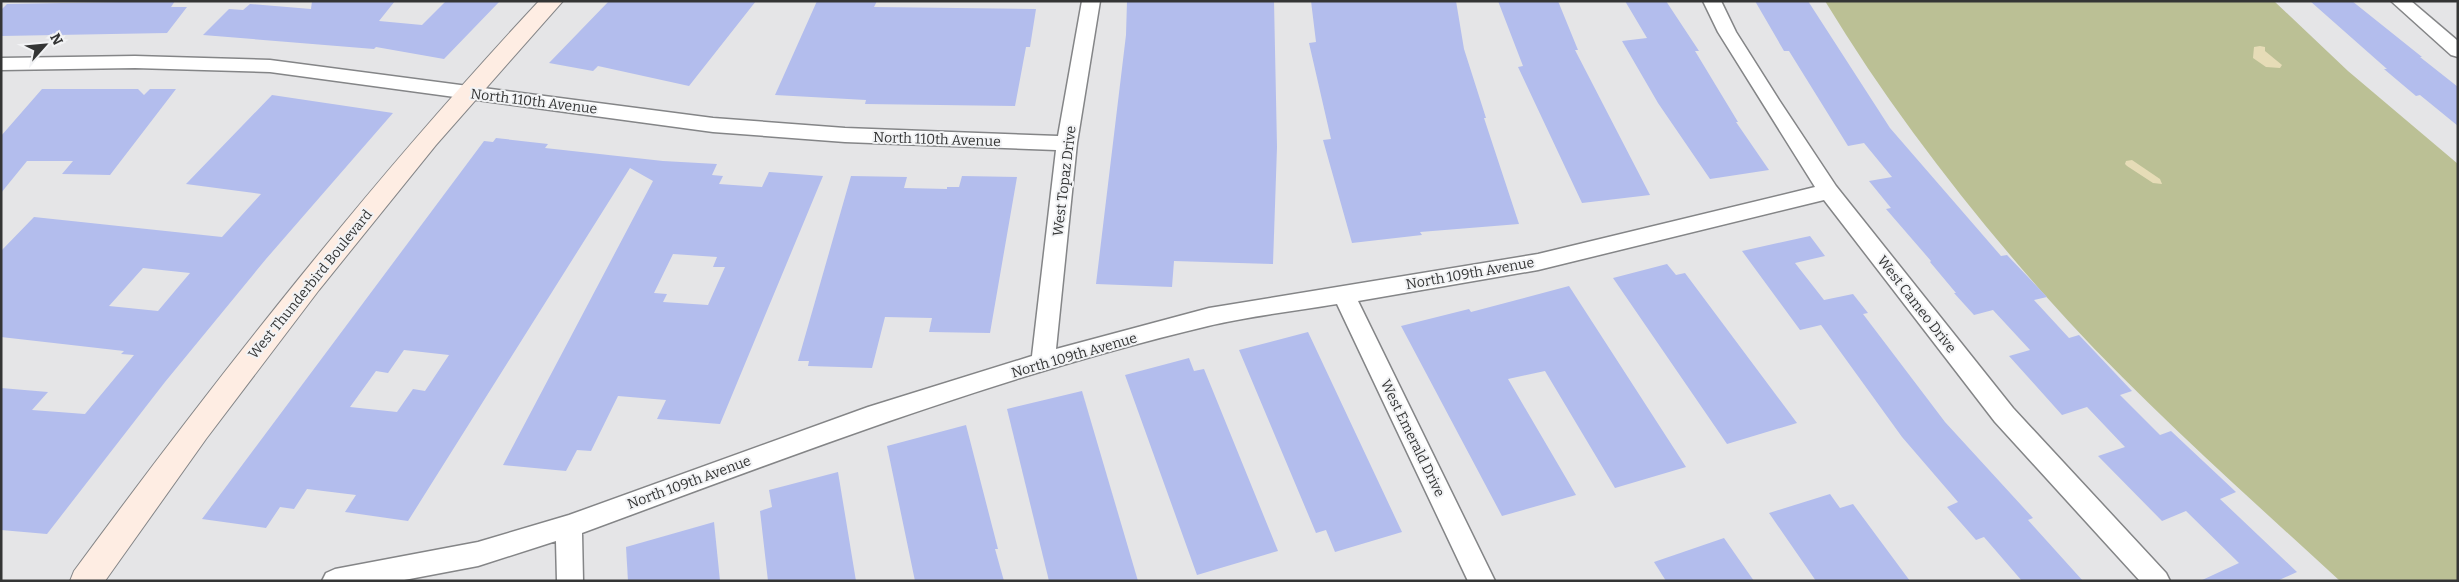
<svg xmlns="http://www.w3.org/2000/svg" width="2459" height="582" font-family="Bitter,serif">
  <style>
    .green { fill: #bbc095 }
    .sand { fill: #e6dcb7 }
    .building { fill: #b3bded; fill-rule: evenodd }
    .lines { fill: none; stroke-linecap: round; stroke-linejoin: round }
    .street-casing { stroke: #848587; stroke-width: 3 }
    .secondary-casing { stroke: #848587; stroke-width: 2 }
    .street { fill: #fff; fill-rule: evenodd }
    .secondary { fill: #feede3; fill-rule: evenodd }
    .labels { text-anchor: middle; stroke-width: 4; stroke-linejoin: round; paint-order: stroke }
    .street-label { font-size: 14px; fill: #343535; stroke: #f2f3f5 }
  </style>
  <rect width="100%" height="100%" fill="#e5e5e7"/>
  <path class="green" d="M1825 1H2274L2348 71 2458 164V581H2340C2239 488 2133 395 2042 292 1962 201 1888 105 1825 1Z"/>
  <g class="sand">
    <path d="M2260 46 2265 47V51L2282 65 2280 68 2266 67 2253 58 2254 47Z"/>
    <path d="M2132 160 2160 179 2162 184 2153 183 2127 166 2125 164 2126 161Z"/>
  </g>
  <g class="building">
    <path d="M175 1 171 7H187L167 33 1 36V10L7 4Z"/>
    <path d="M312 1H395L379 21 422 25 446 1H500L444 59 376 47 374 49 203 35 229 9 243 10 250 4 311 9Z"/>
    <path d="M609 1H756L689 86 598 66 593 71 549 63Z"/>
    <path d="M817 1H877L874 7 1036 9 1030 47H1026L1015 106 865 104 866 100 775 95Z"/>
    <path d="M1127 1H1274L1277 147 1273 264 1174 261 1172 287 1096 284 1126 35Z"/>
    <path d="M1311 1H1456L1464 49 1486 118H1484L1519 224 1420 232 1422 235 1352 243 1323 140 1331 139 1309 43 1316 42Z"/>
    <path d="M1498 1H1558L1578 50H1575L1650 195 1582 203 1518 67 1523 66Z"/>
    <path d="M1625 1H1666L1699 51H1695L1738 122H1736L1769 170 1710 179 1658 103 1622 41 1647 38Z"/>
    <path d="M1755 1H1808L1890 128 2001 256 2007 255 2047 297 2034 300 2069 338 2079 335 2132 391 2120 395 2160 435 2171 431 2236 492 2220 499 2297 572 2277 581H2200L2239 563 2186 511 2162 521 2098 456 2125 447 2087 407 2062 415 2009 356 2030 350 1993 310 1974 315 1954 293H1956L1930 262 1931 261 1886 209 1891 208 1869 181 1892 177 1864 143 1848 146 1789 51H1784Z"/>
    <path d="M2310 1H2352L2422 57H2420L2458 87V126L2420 95 2416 96 2384 69H2387Z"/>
    <path d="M42 89H138L144 95 150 89H176L110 175 62 174 73 161H27L1 193V136Z"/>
    <path d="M272 95 393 113 266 259 165 382 47 534 1 530V388L48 392 32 410 85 414 134 355 121 354 124 351 1 337V251L34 217 222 237 261 194 186 184ZM143 268 190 273 158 311 109 306Z"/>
    <path d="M496 138 548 144 545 148 663 161 717 164 712 175 723 176 719 184 762 187 769 172 823 176 720 424 657 419 666 400 618 396 591 451 577 450 566 471 503 465 653 181 630 168 408 521 345 512 356 495 307 489 294 509 280 507 266 528 202 519 484 141 493 142ZM673 254 717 257 713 267H725L708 305 663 302 667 294 654 293ZM404 350 449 355 425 391 413 389 397 412 350 407 376 371 388 373Z"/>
    <path d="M851 176 907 177 904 188 947 189V187H959L962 176 1017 177 990 333 929 332 932 318 885 317 872 368 808 366 809 361H798Z"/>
    <path d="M1810 236 1825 256 1795 263 1824 300 1853 294 1868 313 1863 314 1945 422 2033 518 2028 520 2083 581H2022L1984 537 1976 540 1947 507 1958 502 1902 437 1821 325 1800 330 1742 251Z"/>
    <path d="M1667 264 1676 275 1685 273 1797 423 1727 444 1613 278Z"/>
    <path d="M1569 286 1686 467 1615 488 1545 371 1508 379 1576 495 1502 516 1401 326 1469 309 1471 312Z"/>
    <path d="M1308 332 1402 532 1335 552 1326 530 1316 533 1239 350Z"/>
    <path d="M1189 358 1194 371 1204 369 1278 551 1197 575 1125 375Z"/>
    <path d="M1082 391 1138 581H1049L1007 409Z"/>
    <path d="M966 425 998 549H995L1004 581H915L887 446Z"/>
    <path d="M838 472 856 581H768L760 511 772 507 769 490Z"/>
    <path d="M1830 494 1840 508 1853 504 1910 581H1816L1769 513Z"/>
    <path d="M714 522 720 581H628L626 547Z"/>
    <path d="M1724 538 1754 581H1666L1654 562Z"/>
  </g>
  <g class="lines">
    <defs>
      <g id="street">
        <path d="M1082 1H1100L1077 143 1056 349 1209 308 1538 254 1815 187 1718 32 1703 1H1721L1736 32 1779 100 1836 186 2013 408 2166 573 2170 581H2140L1995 422 1824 200 1538 270 1358 301 1495 581H1468L1337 304C1294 311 1250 316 1208 326 994 377 788 457 582 533L583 581H557L556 541 478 566 399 581H322L326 573 335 569 478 542 569 515 868 407 1032 356 1056 150 845 142 713 132 270 72 135 68 1 70V58L135 56 270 60 713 118 845 128 1058 136Z"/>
        <path d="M2391 1H2411L2458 41V57L2451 55Z"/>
      </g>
      <path id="secondary" d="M539 1H563L436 145 319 290 206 439 105 581H70L74 571C220 373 371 181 539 1Z"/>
    </defs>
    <use href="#street" class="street-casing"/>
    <use href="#secondary" class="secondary-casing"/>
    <use href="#street" class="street"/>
    <use href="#secondary" class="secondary"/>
  </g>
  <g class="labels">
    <g class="street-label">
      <text transform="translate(534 101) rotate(7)" y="5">North 110th Avenue</text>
      <text transform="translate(937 139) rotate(2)" y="5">North 110th Avenue</text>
      <text transform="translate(1064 181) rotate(-83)" y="5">West Topaz Drive</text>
      <text transform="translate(1470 273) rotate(-10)" y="5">North 109th Avenue</text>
      <text transform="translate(310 284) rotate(-51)" y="5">West Thunderbird Boulevard</text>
      <text transform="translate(1917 304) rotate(52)" y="5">West Cameo Drive</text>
      <text transform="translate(1074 355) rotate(-16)" y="5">North 109th Avenue</text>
      <text transform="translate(1413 438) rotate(64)" y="5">West Emerald Drive</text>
      <text transform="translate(689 482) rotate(-20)" y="5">North 109th Avenue</text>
    </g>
  </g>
  <rect width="2459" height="582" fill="none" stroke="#343535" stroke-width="5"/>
  <g transform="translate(45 45) rotate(63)" stroke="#f2f3f5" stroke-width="4" paint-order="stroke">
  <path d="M0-4L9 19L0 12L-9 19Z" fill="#343535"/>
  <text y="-8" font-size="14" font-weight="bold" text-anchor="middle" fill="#343535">N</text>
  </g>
</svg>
